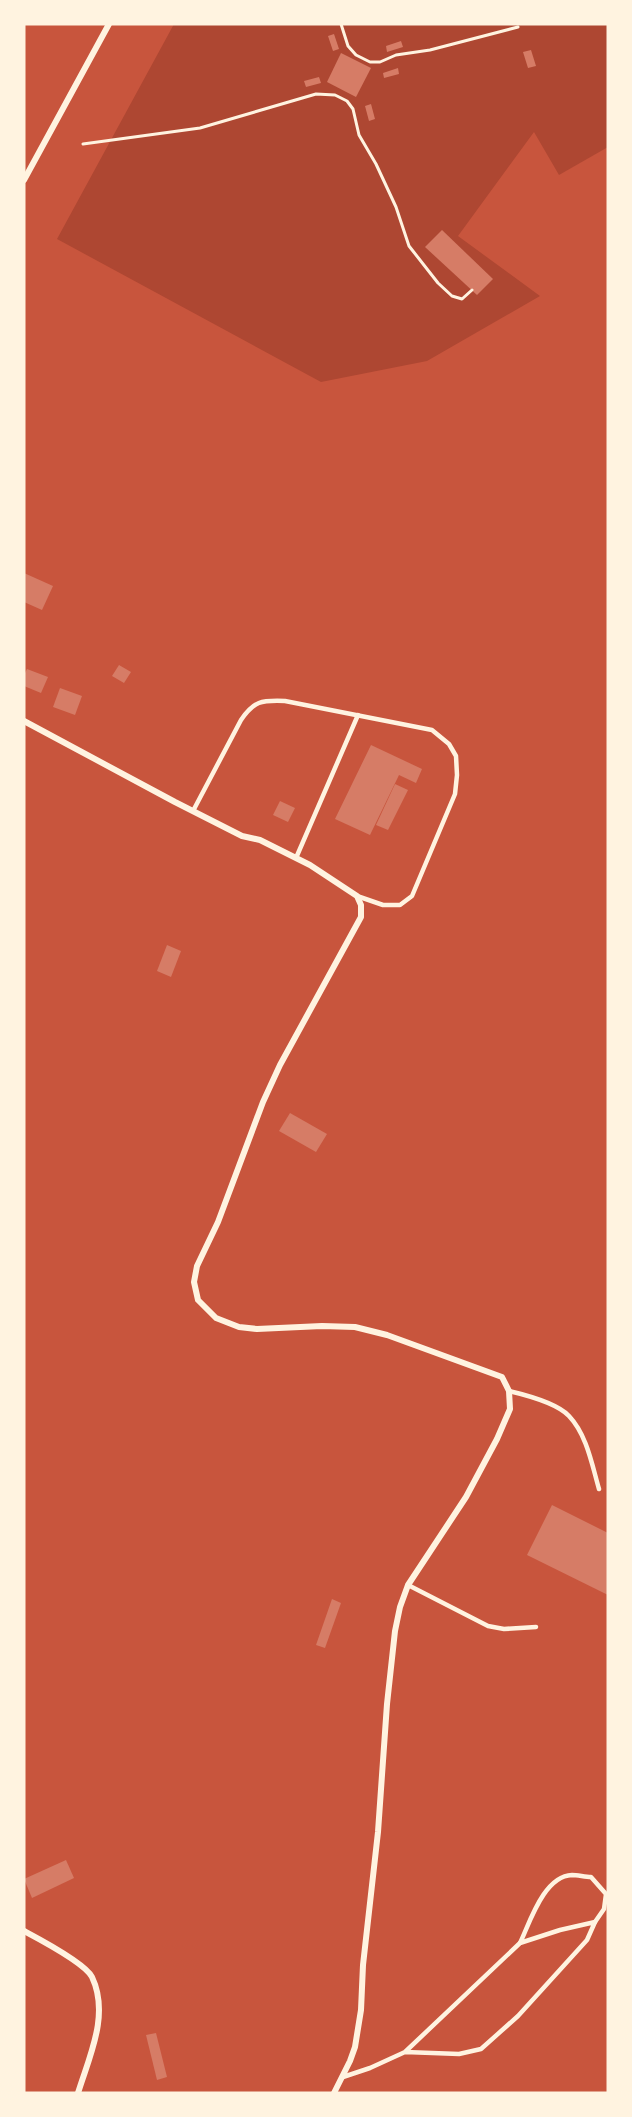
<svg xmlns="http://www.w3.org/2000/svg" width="632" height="2117" font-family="Ubuntu,sans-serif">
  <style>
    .green { fill: #ae4732 }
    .building { fill: #d67c66 }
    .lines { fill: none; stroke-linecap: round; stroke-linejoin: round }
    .path { stroke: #fff3e0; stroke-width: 3 }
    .service { stroke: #fff3e0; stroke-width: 4.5 }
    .minor { stroke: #fff3e0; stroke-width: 6 }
  </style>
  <rect width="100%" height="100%" fill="#c8553d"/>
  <path class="green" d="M174 24H608V147L559 175 534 132 458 236 540 296 427 361 321 382 57 239Z"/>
  <g class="building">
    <path d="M334 34 339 49 333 51 328 36Z"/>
    <path d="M401 41 403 47 387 52 386 46Z"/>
    <path d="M531 50 536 66 528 68 523 52Z"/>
    <path d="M341 53 371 68 356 97 327 82Z"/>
    <path d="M398 68 399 74 384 78 383 73Z"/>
    <path d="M319 77 321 83 306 87 304 81Z"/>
    <path d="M371 104 375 119 369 121 365 106Z"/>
    <path d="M442 230 493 279 477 295 425 247Z"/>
    <path d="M24 573 53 586 42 610 24 602Z"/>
    <path d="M119 665 131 672 124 683 112 676Z"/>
    <path d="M27 669 48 677 41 693 24 686V675Z"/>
    <path d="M60 688 82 696 75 715 53 707Z"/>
    <path d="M371 745 422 769 416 783 399 775 370 835 335 819Z"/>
    <path d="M395 784 408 790 388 830 376 825Z"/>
    <path d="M280 801 295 808 288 822 273 815Z"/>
    <path d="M167 945 181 951 171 977 157 971Z"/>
    <path d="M290 1113 327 1134 316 1152 279 1131Z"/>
    <path d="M552 1505 608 1533V1595L527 1555Z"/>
    <path d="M332 1599 341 1603 325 1648 316 1645Z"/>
    <path d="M66 1860 74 1878 32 1898 24 1879Z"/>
    <path d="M156 2033 167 2077 157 2080 146 2035Z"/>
  </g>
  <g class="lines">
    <g class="path">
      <path d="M341 24 348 46 356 55 370 62H380L396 55 430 50 518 27"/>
      <path d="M83 144 200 128 316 94 335 95 347 101 353 109 359 135 376 164 396 207 409 246 438 283 452 296 462 299 472 290"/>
    </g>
    <g class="service">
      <path d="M193 811 241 720C254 701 261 700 285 701L432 730 449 744 456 756 457 775 455 794 412 896 400 905H383L357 896"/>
      <path d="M296 858 358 715"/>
      <path d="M509 1391C526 1395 558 1404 569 1416 587 1435 592 1465 599 1489"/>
      <path d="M408 1585 488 1626 504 1629 536 1627"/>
      <path d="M520 1943C530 1922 544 1876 572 1875 578 1875 585 1877 591 1877L606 1894 604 1909 595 1922"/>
      <path d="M343 2077 370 2068 405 2052 459 2054 481 2049 518 2016 587 1940 595 1922 560 1930 520 1943 405 2052"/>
    </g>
    <g class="minor">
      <path d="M24 180 109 24"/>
      <path d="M24 721 175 802 242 836 260 840 310 865 357 896 361 905V917L280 1065 263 1102 218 1222 197 1266 194 1282 198 1300 216 1318 239 1327 257 1329 322 1326 355 1327 387 1335 502 1377 509 1391 510 1409 497 1439 466 1497 408 1585 400 1607 395 1631 387 1704 378 1832 363 1965 361 2010 355 2047 350 2061 334 2093"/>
      <path d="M24 1931C39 1939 85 1963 92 1977 110 2015 89 2057 78 2093"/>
    </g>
  </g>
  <rect width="632" height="2117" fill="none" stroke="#fff3e0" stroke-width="51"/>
</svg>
